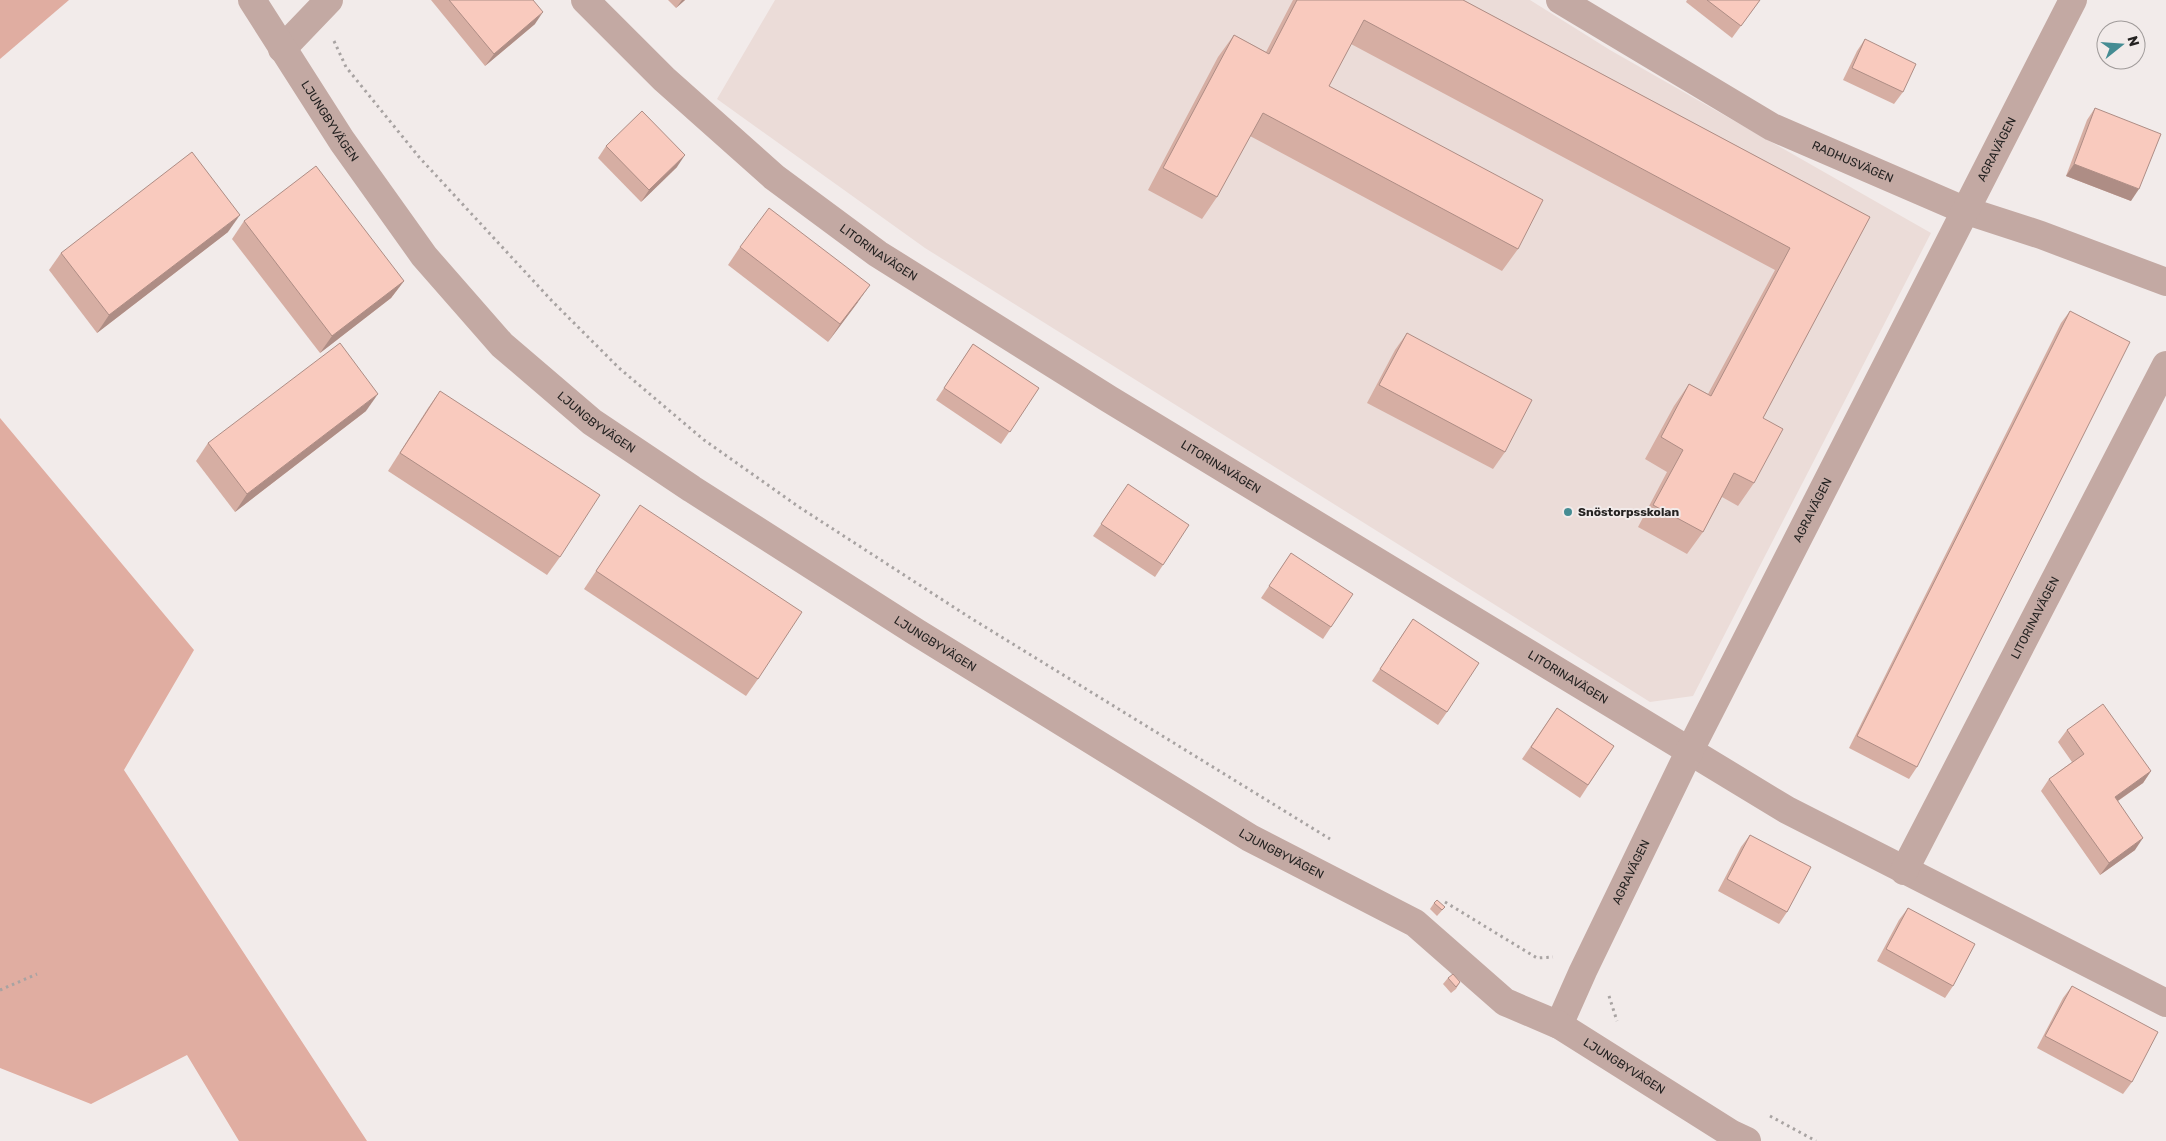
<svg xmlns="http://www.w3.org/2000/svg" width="2166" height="1141" font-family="Rubik,sans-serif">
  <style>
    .built { fill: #ebdcd8 }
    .green { fill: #e0ada1 }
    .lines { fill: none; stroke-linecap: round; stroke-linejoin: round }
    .path { stroke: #a8a3a2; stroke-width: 3; stroke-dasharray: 2.5 4; stroke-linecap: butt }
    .minor { stroke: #c3a9a3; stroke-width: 28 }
    .tertiary { stroke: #c3a9a3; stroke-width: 28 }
    .wall { fill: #d6aea3 }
    .shaded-wall { fill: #ae8d85 }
    .building { fill: #f9cabe; stroke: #ae8d85 }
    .poi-dot { fill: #458c93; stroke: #f2ebea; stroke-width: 2 }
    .labels { text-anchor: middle; stroke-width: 4; stroke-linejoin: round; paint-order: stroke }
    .street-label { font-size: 12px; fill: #252322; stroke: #f2ebea }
    .poi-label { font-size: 12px; font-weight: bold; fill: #252322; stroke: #f2ebea; text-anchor: start }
  </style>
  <rect width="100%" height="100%" fill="#f2ebea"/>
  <path class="built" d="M775 0H1530L1610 50 1931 233 1693 696 1650 702 925 248 717 99Z"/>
  <g class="green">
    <path d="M0 0H69L0 59Z"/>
    <path d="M0 418 194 650 124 770 367 1141H239L187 1055 91 1104 0 1068Z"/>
  </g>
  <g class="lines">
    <g class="path">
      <path d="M334 41 346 67 419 157 552 301 619 368 704 440 799 507 969 617 1330 839"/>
      <path d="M1445 902 1537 958 1553 957"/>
      <path d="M0 990 37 974"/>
      <path d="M1609 996 1617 1021"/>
      <path d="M1770 1116 1816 1141"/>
    </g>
    <g class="minor">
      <path id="s1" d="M585 0 664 79 774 177 878 254 1109 399 1787 810 2166 1003"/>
      <path id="s2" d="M1560 0 1772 127 1964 210 2041 235 2166 282"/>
      <path d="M282 49 329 0"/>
      <path id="s3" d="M1904 871 2166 365"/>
      <path id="s4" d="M1559 1025 1583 971 1689 752 2073 0"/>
    </g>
    <path class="tertiary" id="s5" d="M252 0 342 141 424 256 502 345 592 422 692 489 916 632 1250 838 1415 923 1505 1002 1559 1025 1732 1134 1747 1141"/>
  </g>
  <g class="wall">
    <path d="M431 0H533L535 24 485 66Z"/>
    <path d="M668 0H685L676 8Z"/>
    <path d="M1293 0H1463L1870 217 1763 418 1754 483 1738 506 1722 497 1703 532 1687 554 1638 527 1667 472 1645 459 1674 406 1689 384 1708 394 1775 270 1351 44 1329 86 1518 249 1502 271 1250 136 1217 197 1202 219 1148 190 1218 57 1234 35 1266 52Z"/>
    <path d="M1687 0H1760L1732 38 1686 2Z"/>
    <path d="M1865 39 1903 92 1894 104 1843 80 1857 51Z"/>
    <path d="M2095 108 2131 201 2066 176 2087 120Z"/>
    <path d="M606 146 677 167 641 202 598 158Z"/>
    <path d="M244 221 404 281 391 298 320 353 232 239Z"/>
    <path d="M228 232 97 333 49 270 61 253Z"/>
    <path d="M740 247 858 302 828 342 728 265Z"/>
    <path d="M2070 311 1917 767 1909 779 1849 748 2061 323Z"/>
    <path d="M1407 333 1505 452 1493 469 1367 403 1395 350Z"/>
    <path d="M973 344 1039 388 1001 444 936 400Z"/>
    <path d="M440 391 560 557 547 575 388 471 428 408Z"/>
    <path d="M366 411 235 512 196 461 208 443Z"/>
    <path d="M1120 496 1163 565 1155 577 1093 536Z"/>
    <path d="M640 505 758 679 746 696 584 589Z"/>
    <path d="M1291 553 1331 627 1323 639 1261 598Z"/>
    <path d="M1413 619 1447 712 1438 725 1372 681Z"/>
    <path d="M1557 708 1614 746 1580 798 1522 759Z"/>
    <path d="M2067 730 2151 771 2143 783 2118 801 2135 850 2100 875 2041 791 2049 779 2072 762 2058 742Z"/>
    <path d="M1750 835 1787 912 1779 924 1718 891 1741 847Z"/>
    <path d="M1434 903 1445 907 1437 916 1430 909Z"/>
    <path d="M1908 908 1953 986 1945 998 1877 961 1899 920Z"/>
    <path d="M1448 978 1460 982 1456 989 1451 993 1443 984Z"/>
    <path d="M2072 986 2132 1082 2123 1094 2037 1048 2063 998Z"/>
  </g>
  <g class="shaded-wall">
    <path d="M682 0H685L676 8Z"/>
    <path d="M543 12 535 24 485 66 494 54Z"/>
    <path d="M685 155 677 167 641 202 649 190Z"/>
    <path d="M2074 164 2139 189 2131 201 2066 176Z"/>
    <path d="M240 215 228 232 97 333 109 315Z"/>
    <path d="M404 281 391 298 320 353 332 336Z"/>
    <path d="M870 285 858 302 828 342 840 324Z"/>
    <path d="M378 394 366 411 235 512 247 494Z"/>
    <path d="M2151 771 2143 783 2106 809 2115 797Z"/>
    <path d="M2143 838 2135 850 2100 875 2109 863Z"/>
  </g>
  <g class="building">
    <path d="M449 0H533L543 12 494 54Z"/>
    <path d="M1297 0H1463L1870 217 1763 418 1783 429 1754 483 1734 473 1703 532 1653 505 1683 450 1661 437 1689 384 1711 396 1790 248 1364 20 1329 86 1543 200 1518 249 1263 113 1217 197 1163 168 1234 35 1269 54Z"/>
    <path d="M1707 0H1760L1741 26Z"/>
    <path d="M1865 39 1916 64 1903 92 1852 68Z"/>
    <path d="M2095 108 2161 134 2139 189 2074 164Z"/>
    <path d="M642 111 685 155 649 190 606 146Z"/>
    <path d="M192 152 240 215 109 315 61 253Z"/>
    <path d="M316 166 404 281 332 336 244 221Z"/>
    <path d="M769 208 870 285 840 324 740 247Z"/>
    <path d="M2070 311 2130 342 1917 767 1857 736Z"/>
    <path d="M1407 333 1532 400 1505 452 1379 385Z"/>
    <path d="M340 343 378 394 247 494 208 443Z"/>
    <path d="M973 344 1039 388 1010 432 944 388Z"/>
    <path d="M440 391 600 495 560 557 400 453Z"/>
    <path d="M1128 484 1189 525 1163 565 1101 524Z"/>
    <path d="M640 505 802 612 758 679 596 571Z"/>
    <path d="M1291 553 1353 594 1331 627 1269 586Z"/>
    <path d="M1413 619 1479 663 1447 712 1380 669Z"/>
    <path d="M2103 704 2151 771 2115 797 2143 838 2109 863 2049 779 2084 754 2067 730Z"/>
    <path d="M1557 708 1614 746 1588 785 1531 747Z"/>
    <path d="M1750 835 1811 867 1787 912 1727 879Z"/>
    <path d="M1437 900 1445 907 1442 910 1434 903Z"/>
    <path d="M1908 908 1975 944 1953 986 1886 949Z"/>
    <path d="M1453 974 1460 982 1456 987 1448 978Z"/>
    <path d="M2072 986 2158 1032 2132 1082 2045 1036Z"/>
  </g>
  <circle class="poi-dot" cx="1568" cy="512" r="5"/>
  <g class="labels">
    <g class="street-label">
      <text dy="4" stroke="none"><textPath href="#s5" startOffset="144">LJUNGBYVÄGEN</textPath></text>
      <text dy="4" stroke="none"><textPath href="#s4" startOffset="979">AGRAVÄGEN</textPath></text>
      <text dy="4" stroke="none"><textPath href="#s2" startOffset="335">RADHUSVÄGEN</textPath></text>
      <text dy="4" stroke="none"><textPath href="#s1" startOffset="388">LITORINAVÄGEN</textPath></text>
      <text dy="4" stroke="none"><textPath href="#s5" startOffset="549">LJUNGBYVÄGEN</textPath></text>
      <text dy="4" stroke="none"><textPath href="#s1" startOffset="792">LITORINAVÄGEN</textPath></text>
      <text dy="4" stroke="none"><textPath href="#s4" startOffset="574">AGRAVÄGEN</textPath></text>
      <text dy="4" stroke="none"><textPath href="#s3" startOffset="285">LITORINAVÄGEN</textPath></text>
      <text dy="4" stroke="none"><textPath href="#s5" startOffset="954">LJUNGBYVÄGEN</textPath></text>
      <text dy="4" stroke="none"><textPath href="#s1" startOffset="1198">LITORINAVÄGEN</textPath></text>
      <text dy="4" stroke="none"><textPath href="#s5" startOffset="1359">LJUNGBYVÄGEN</textPath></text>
      <text dy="4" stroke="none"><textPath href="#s4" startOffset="169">AGRAVÄGEN</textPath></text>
      <text dy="4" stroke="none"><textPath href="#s5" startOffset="1765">LJUNGBYVÄGEN</textPath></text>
    </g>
    <g class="poi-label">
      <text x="1578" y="516">Snöstorpsskolan</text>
    </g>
  </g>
  <g transform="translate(2121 45) rotate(73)"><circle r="24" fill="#f2ebea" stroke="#a09b9a"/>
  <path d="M0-4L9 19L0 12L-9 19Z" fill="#458c93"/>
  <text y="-8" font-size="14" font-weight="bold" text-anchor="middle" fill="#252322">N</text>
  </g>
</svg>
